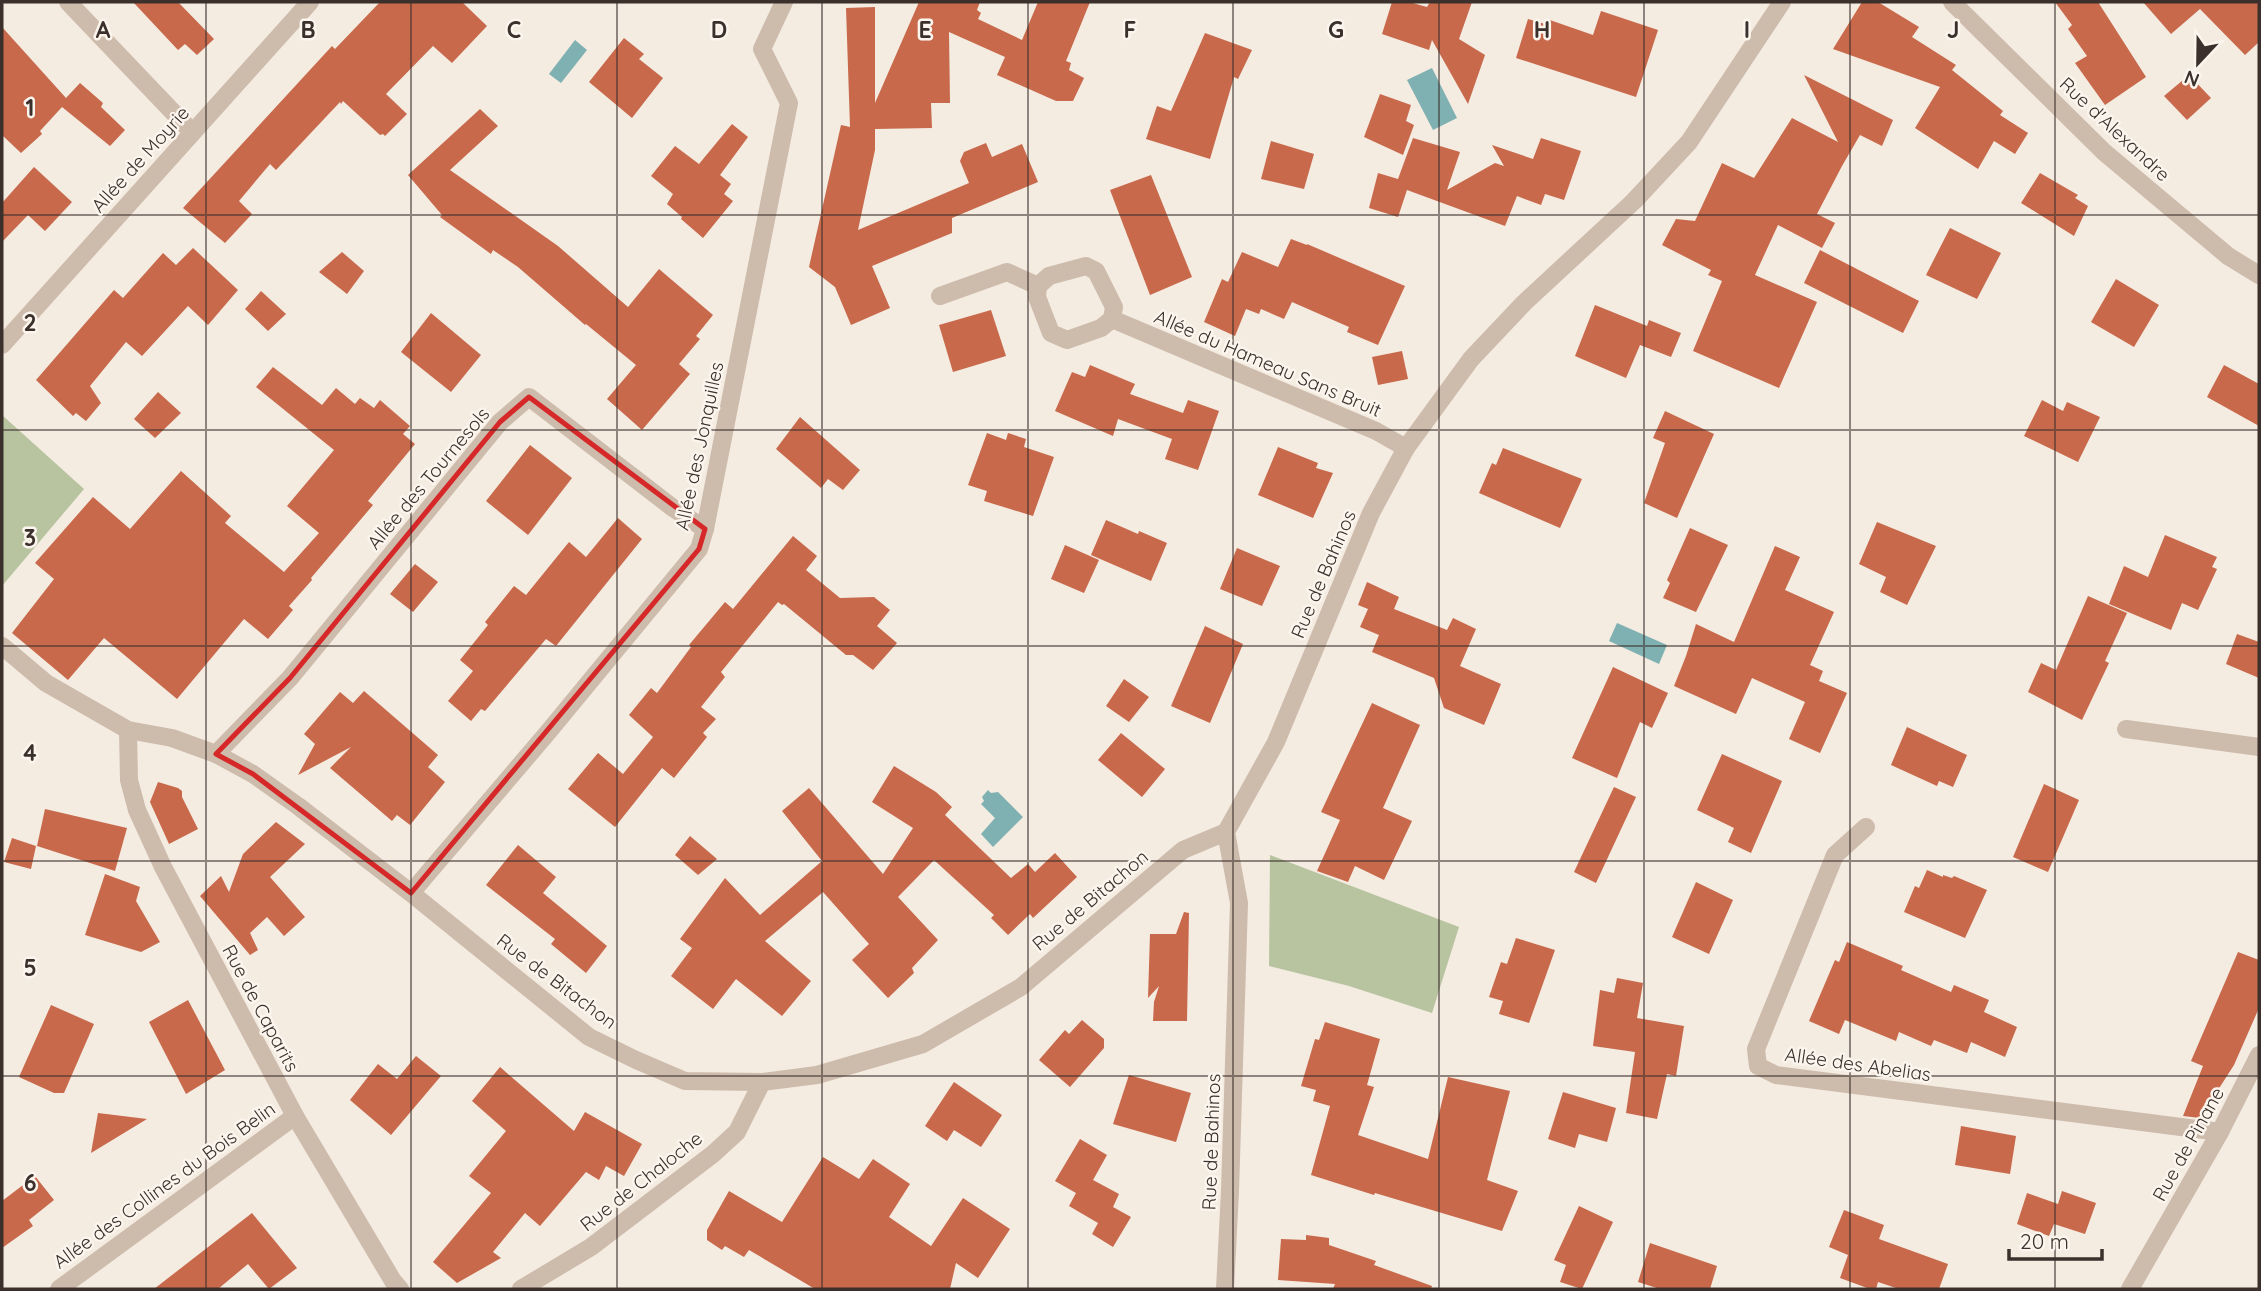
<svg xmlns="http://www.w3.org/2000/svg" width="2261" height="1291" font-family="Quicksand,sans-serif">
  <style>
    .green { fill: #b8c4a0 }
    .water { fill: #7fb0b2 }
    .building { fill: #c8694b }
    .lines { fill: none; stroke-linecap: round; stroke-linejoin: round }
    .street { stroke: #cdbbac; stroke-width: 18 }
    .marked { fill: none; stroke: #d62828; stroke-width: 5; stroke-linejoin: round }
    .grid { fill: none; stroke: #3b302b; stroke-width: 2; stroke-opacity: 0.55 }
    .labels { text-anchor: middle; stroke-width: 5; stroke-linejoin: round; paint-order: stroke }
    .street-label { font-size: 19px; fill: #3b302b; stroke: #fbf5ee }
    .grid-label { font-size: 23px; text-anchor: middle; font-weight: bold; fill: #3b302b; stroke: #fbf5ee; stroke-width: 5; stroke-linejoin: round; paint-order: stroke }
  </style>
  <rect width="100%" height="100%" fill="#f4ebe1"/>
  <g class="green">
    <path d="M2 415 84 489 2 586Z"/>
    <path d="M1270 855 1459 927 1432 1013 1349 986 1269 966Z"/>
  </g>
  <g class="water">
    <path d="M575 40 587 50 561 83 549 74Z"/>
    <path d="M1432 68 1457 118 1433 130 1407 80Z"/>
    <path d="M1617 623 1667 645 1659 664 1609 641Z"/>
    <path d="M988 790 991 793 998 792 1023 817 993 847 981 834 995 818 981 804 984 801 982 797Z"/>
  </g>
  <g class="building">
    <path d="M133 2H178L214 39 197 55 185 44 178 50Z"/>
    <path d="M380 2H462L487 26 452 63 433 46 386 94 407 114 385 136 383 134 380 135 343 101 341 104 340 102 276 170 270 164 239 201 252 214 225 243 183 208 332 46 335 49Z"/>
    <path d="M919 2H980L977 10 981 13 978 19 1022 40 1038 2H1090L1066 61 1071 63 1069 70 1084 78 1073 101H1056L997 75 1005 57 949 32 950 103H931L932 128 875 129V150L858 230 969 183 960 161 964 152 986 143 992 157 1022 144 1038 182 952 218V233L872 266 890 308 851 325 835 287 809 267 841 125 850 127 846 8 875 7V103Z"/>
    <path d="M1392 2H1409L1427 7 1430 2H1472L1459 39 1485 55 1468 104 1432 40 1429 50 1382 34Z"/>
    <path d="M1862 2H1878L1919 27 1912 37 1956 65 1952 70 2003 111 2000 115 2028 133 2015 154 1994 141 1978 169 1915 128 1940 87 1833 49Z"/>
    <path d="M2055 2H2098L2146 77 2105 105 2075 63 2087 56 2068 29 2072 25Z"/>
    <path d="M2143 2H2259V42L2245 55 2200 9 2171 34Z"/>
    <path d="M1601 11 1658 30 1636 97 1516 58 1528 19 1545 24 1547 19 1593 35Z"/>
    <path d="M2 27 66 98 80 83 103 103 101 107 125 130 110 146 62 107 40 131 42 134 21 153 2 135Z"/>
    <path d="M1205 33 1252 50 1238 79 1234 77 1210 159 1146 139 1157 106 1171 111Z"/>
    <path d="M624 38 644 54 639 59 663 78 632 118 589 82Z"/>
    <path d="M1804 75 1893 120 1882 146 1860 135 1842 166 1817 214 1835 223 1822 248 1778 225 1755 275 1817 302 1779 388 1693 351 1722 281 1708 275 1711 270 1662 245 1676 219 1695 221 1722 163 1754 178 1792 118 1838 142Z"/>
    <path d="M2189 75 2211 98 2187 120 2164 96Z"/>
    <path d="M1380 94 1411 105 1406 121 1414 125 1403 155 1364 137Z"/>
    <path d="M480 109 498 126 450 170 558 246 628 307 659 269 713 315 696 336 700 339 679 364 690 374 642 430 607 399 636 365 586 324 585 325 518 267 493 250 491 254 440 217 442 215 408 175Z"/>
    <path d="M732 124 748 137 720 175 731 184 724 194 733 201 703 238 681 219 682 217 667 204 673 194 651 176 675 146 699 164Z"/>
    <path d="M1413 138 1460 152 1447 190 1495 163 1504 166 1492 145 1533 159 1541 138 1581 151 1564 200 1545 194 1541 205 1517 196 1505 226 1407 190 1398 217 1369 208 1378 173 1398 179Z"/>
    <path d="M1271 141 1314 154 1304 189 1261 179Z"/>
    <path d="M34 167 72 202 45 231 28 215 2 242V203Z"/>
    <path d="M2040 173 2078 195 2075 198 2088 206 2074 236 2021 203Z"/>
    <path d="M1151 175 1192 277 1150 295 1110 190Z"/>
    <path d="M1950 228 2001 253 1977 299 1926 275Z"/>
    <path d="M1291 239 1307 245V244L1405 286 1378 345 1347 332 1349 327 1292 302 1284 319 1261 309 1259 314 1246 309 1235 336 1204 322 1222 279 1228 282 1242 252 1278 267Z"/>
    <path d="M193 248 238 290 208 325 188 306 142 356 126 342 90 386 101 403 86 421 76 413 73 416 36 380 114 290 123 298 163 253 176 265Z"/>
    <path d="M1820 250 1919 301 1903 333 1804 283Z"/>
    <path d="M342 252 364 271 347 294 319 272Z"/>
    <path d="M2116 279 2159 305 2134 347 2091 322Z"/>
    <path d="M261 291 286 314 268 331 245 309Z"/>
    <path d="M1595 305 1647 326 1649 320 1681 333 1671 357 1640 345 1626 378 1575 356Z"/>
    <path d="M991 310 1006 356 953 372 939 325Z"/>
    <path d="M431 313 481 355 451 392 401 352Z"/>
    <path d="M1402 351 1408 379 1378 385 1372 357Z"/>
    <path d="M1090 365 1135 384 1130 394 1183 413 1188 400 1219 411 1198 470 1165 459 1172 439 1118 419 1113 436 1055 411 1072 372 1085 377Z"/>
    <path d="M2224 365 2259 384V426L2207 397Z"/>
    <path d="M273 367 322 405 336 388 355 404 360 398 374 408 380 400 410 426 403 434 415 444 368 501 373 505 311 578 312 580 289 606 293 610 268 639 244 619 177 699 104 638 68 680 12 633 54 579 35 563 93 497 130 529 181 471 231 516 225 523 284 572 319 533 287 506 334 450 256 387Z"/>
    <path d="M158 392 181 413 155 438 134 419Z"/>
    <path d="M2042 400 2063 411 2067 402 2100 417 2078 462 2024 436Z"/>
    <path d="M1665 411 1714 434 1677 518 1644 503 1665 443 1653 438Z"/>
    <path d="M800 417 860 470 843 490 828 479 821 488 776 449Z"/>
    <path d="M987 433 1006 440 1008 433 1026 439 1024 447 1054 457 1033 516 984 501 987 491 968 485Z"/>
    <path d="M530 445 572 478 528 535 486 501Z"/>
    <path d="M1278 447 1318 463 1316 468 1333 473 1313 518 1258 495Z"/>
    <path d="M1503 448 1582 479 1560 528 1479 493 1492 463 1496 465Z"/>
    <path d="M618 518 642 539 556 646 546 639 485 711 481 709 471 721 448 701 473 671 460 660 488 625 485 622 514 586 526 595 569 542 586 557Z"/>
    <path d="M1106 520 1138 534 1139 531 1167 543 1151 581 1091 555Z"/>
    <path d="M1877 522 1936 546 1907 605 1880 592 1886 577 1859 564Z"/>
    <path d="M1690 528 1728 545 1696 612 1663 598 1670 583 1667 580Z"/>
    <path d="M2165 535 2217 557 2212 567 2217 569 2198 610 2182 603 2171 630 2109 604 2124 566 2148 577Z"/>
    <path d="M793 536 817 556 806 570 840 598 874 597 890 610 877 626 897 643 873 670 853 655H846L784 604 782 605 778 602 721 672 725 677 701 707 716 719 703 733 707 737 674 778 662 768 615 827 568 789 598 753 623 774 653 737 629 715 651 688 657 693 691 647 689 645 725 602 733 609Z"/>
    <path d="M1065 545 1099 560 1084 593 1051 579Z"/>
    <path d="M1775 546 1800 557 1785 590 1834 612 1810 665 1823 671 1819 681 1847 693 1820 753 1789 739 1805 702 1752 678 1736 714 1674 686 1686 656 1696 624 1734 642Z"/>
    <path d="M1237 548 1280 566 1262 606 1220 589Z"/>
    <path d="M415 564 438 582 413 612 390 594Z"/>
    <path d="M1367 582 1399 597 1394 609 1447 630 1453 618 1476 629 1460 666 1501 684 1484 725 1444 708 1434 678 1372 652 1379 635 1360 627 1368 609 1358 605Z"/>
    <path d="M2088 596 2127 613 2105 661 2109 663 2082 720 2028 692 2041 663 2056 670Z"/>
    <path d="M1205 626 1243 644 1210 723 1171 706Z"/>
    <path d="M2237 634 2259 642V678L2226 664Z"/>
    <path d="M1613 667 1668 693 1652 728 1640 722 1617 778 1572 758Z"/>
    <path d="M1124 679 1149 697 1129 722 1106 706Z"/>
    <path d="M364 691 438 755 428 767 445 782 410 825 397 815 392 821 330 768 351 747 298 775 315 744 304 734 340 692 353 703Z"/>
    <path d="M1372 703 1420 725 1383 808 1412 821 1384 880 1355 866 1348 882 1317 871 1340 820 1321 812Z"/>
    <path d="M1907 727 1967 755 1953 787 1939 781 1937 786 1891 765Z"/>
    <path d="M1121 733 1165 769 1142 797 1098 760Z"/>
    <path d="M1722 754 1782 781 1751 853 1728 842 1734 828 1697 810Z"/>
    <path d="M894 766 936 792 952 807 945 815 1011 878 1028 864 1035 872 1055 853 1077 877 1033 918 1030 914 1008 935 991 918 994 915 934 860 898 897 938 940 912 968 914 973 888 998 852 960 869 944 823 892 765 941 811 981 782 1016 736 979 713 1009 671 976 692 948 680 939 725 878 760 915 822 861 782 811 809 788 883 874 913 828 872 802Z"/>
    <path d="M158 782 178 788 182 791V797L198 829 169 844 150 802Z"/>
    <path d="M2044 784 2079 800 2048 872 2013 857Z"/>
    <path d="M1614 787 1636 797 1596 883 1574 872Z"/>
    <path d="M45 809 127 828 115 871 37 846Z"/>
    <path d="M276 822 305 844 270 877 305 917 284 936 267 917 250 933 258 950 250 955 200 896 221 876 229 892 243 854Z"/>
    <path d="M690 836 717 859 698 875 675 855Z"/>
    <path d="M12 838 36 846 31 869 4 862Z"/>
    <path d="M518 845 556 877 543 893 607 946 586 973 551 944 555 939 486 885Z"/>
    <path d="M1927 870 1943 877V875L1952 878 1954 876 1987 890 1965 938 1904 912 1915 886 1919 888Z"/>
    <path d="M105 874 140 887 136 901 160 942 141 952 85 935Z"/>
    <path d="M1696 882 1733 900 1709 954 1672 937Z"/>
    <path d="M1184 912 1189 913 1187 1021H1153L1154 1002 1159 986 1148 998 1150 934H1176Z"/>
    <path d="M1516 938 1555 950 1529 1023 1499 1014 1503 1001 1489 997 1501 962 1507 964Z"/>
    <path d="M1847 942 1903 966 1901 970 1951 992 1954 985 1989 1000 1984 1012 2017 1027 2005 1057 1971 1042 1967 1053 1934 1040 1931 1046 1899 1032 1896 1041 1845 1020 1839 1034 1809 1021 1835 960 1839 962Z"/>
    <path d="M2238 952 2259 960V1008L2234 1065 2200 1118 2183 1116 2203 1066 2191 1061Z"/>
    <path d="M1617 978 1643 983 1637 1018 1684 1026 1676 1076 1667 1074 1657 1119 1626 1113 1635 1052 1593 1046 1600 990 1614 993Z"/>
    <path d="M188 1000 225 1070 186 1094 149 1022Z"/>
    <path d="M51 1005 94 1024 64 1093H54L19 1077Z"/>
    <path d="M1082 1020 1104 1039V1048L1070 1087 1039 1060 1065 1030 1069 1034Z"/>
    <path d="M1325 1022 1380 1039 1367 1085 1374 1087 1358 1135 1428 1159 1448 1077 1510 1091 1487 1180 1518 1191 1502 1231 1375 1193 1374 1195 1311 1175 1330 1106 1313 1101 1316 1090 1301 1086 1315 1039 1319 1040Z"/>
    <path d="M416 1056 441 1076 391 1135 350 1100 378 1064 397 1079Z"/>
    <path d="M500 1067 574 1131 585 1112 642 1144 624 1176 606 1166 599 1180 586 1172 540 1226 525 1213 493 1252 501 1258 457 1283 433 1262 491 1193 469 1176 506 1131 472 1101Z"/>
    <path d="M1129 1075 1191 1093 1176 1142 1113 1124Z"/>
    <path d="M954 1082 1002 1115 981 1147 954 1130 947 1141 925 1126Z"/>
    <path d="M1563 1092 1616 1108 1607 1142 1579 1134 1575 1148 1548 1139Z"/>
    <path d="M98 1113 147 1119 91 1153Z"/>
    <path d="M1961 1126 2016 1136 2010 1174 1955 1165Z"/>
    <path d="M1080 1139 1107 1155 1093 1180 1119 1194 1113 1207 1131 1217 1113 1247 1092 1234 1098 1223 1069 1206 1076 1193 1055 1181Z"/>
    <path d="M823 1157 859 1179 873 1159 910 1184 889 1217 931 1246 963 1198 1010 1229 978 1278 956 1263 950 1289H815L749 1250 744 1257 725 1246 722 1250 707 1240V1230L729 1191 782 1222Z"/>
    <path d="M35 1176 54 1200 29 1220 33 1226 2 1248V1201Z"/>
    <path d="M2062 1191 2096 1203 2085 1234 2054 1224 2049 1236 2017 1224 2027 1193 2058 1204Z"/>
    <path d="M1579 1206 1613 1222 1582 1289 1560 1282 1566 1265 1554 1260Z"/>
    <path d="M1844 1210 1884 1225 1879 1239 1948 1264 1939 1289H1899L1878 1282 1876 1289H1870L1840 1278 1848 1255 1829 1247Z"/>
    <path d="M252 1213 297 1268 269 1289 248 1264 218 1289H154Z"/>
    <path d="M1306 1235 1329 1238V1245L1376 1261 1374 1265 1432 1286 1431 1289H1333L1335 1284 1278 1280 1281 1239 1306 1240Z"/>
    <path d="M1650 1243 1717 1266 1710 1289H1660L1638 1282Z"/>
  </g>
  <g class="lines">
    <g class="street">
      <path d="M68 2 192 132"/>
      <path d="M1952 2 2104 152 2228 256 2259 275"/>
      <path d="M1086 266 1096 271 1114 307 1112 319 1101 328 1067 340 1051 333 1037 297 1038 286 1049 276Z"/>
      <path d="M940 296 1007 272 1038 286"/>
      <path d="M1112 319 1376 431 1406 448"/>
      <path d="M2 345 310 2"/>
      <path d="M2 646 46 683 128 730 172 738 216 754 253 774 298 806 411 893 589 1037 636 1060 685 1081 762 1082 817 1075 923 1044 1021 987 1183 850 1226 832"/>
      <path d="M2126 729 2259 747"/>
      <path d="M128 730 129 780 137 810 163 867 295 1116 393 1281 400 1289"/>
      <path d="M216 754 290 678 500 422 529 397 673 508 705 529"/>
      <path d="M1866 827 1835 855 1756 1049 1758 1066 1776 1075 2220 1132"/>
      <path d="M411 893 549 731 699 549 705 529 789 103 762 49 784 2"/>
      <path d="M59 1289 295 1116"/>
      <path d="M521 1289 591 1247 713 1154 737 1132 762 1082"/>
      <path d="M1225 1289 1230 1191 1239 903 1226 832 1276 742 1371 513 1406 448 1471 359 1524 303 1634 201 1689 142 1782 2"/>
      <path d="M2130 1289 2220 1132 2259 1055"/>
    </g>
  </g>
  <path class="marked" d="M529 397 705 529 699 549 411 893 253 774 216 754 290 678 500 422Z"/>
  <path class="grid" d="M206 2V1289M411 2V1289M617 2V1289M822 2V1289M1028 2V1289M1233 2V1289M1439 2V1289M1644 2V1289M1850 2V1289M2055 2V1289M2 215H2259M2 430H2259M2 646H2259M2 861H2259M2 1076H2259"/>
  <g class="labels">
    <g class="street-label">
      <text transform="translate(2115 129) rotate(43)" y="7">Rue d'Alexandre</text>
      <text transform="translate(140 159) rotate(-48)" y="7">Allée de Moyrie</text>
      <text transform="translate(1268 363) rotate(23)" y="7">Allée du Hameau Sans Bruit</text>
      <text transform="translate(699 446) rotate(-78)" y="7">Allée des Jonquilles</text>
      <text transform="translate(428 478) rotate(-50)" y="7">Allée des Tournesols</text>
      <text transform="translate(1323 574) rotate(-67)" y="7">Rue de Bahinos</text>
      <text transform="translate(1090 900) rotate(-40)" y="7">Rue de Bitachon</text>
      <text transform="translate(557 981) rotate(37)" y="7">Rue de Bitachon</text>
      <text transform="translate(261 1008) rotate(62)" y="7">Rue de Caparits</text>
      <text transform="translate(1858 1064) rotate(8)" y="7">Allée des Abelias</text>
      <text transform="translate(1211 1142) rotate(-88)" y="7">Rue de Bahinos</text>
      <text transform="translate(2188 1144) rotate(-61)" y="7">Rue de Pinane</text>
      <text transform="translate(641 1181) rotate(-38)" y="7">Rue de Chaloche</text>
      <text transform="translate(164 1185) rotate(-36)" y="7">Allée des Collines du Bois Belin</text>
    </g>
  </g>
  <g class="grid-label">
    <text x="103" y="38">A</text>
    <text x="308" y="38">B</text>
    <text x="514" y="38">C</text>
    <text x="719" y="38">D</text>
    <text x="925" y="38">E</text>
    <text x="1130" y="38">F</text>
    <text x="1336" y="38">G</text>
    <text x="1542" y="38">H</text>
    <text x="1747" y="38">I</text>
    <text x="1953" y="38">J</text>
    <text x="30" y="116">1</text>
    <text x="30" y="331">2</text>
    <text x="30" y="546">3</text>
    <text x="30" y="761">4</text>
    <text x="30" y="976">5</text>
    <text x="30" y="1191">6</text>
  </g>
  <rect width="2261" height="1291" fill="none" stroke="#3b302b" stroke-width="7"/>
  <g transform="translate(2198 63) rotate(202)" stroke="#fbf5ee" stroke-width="5" paint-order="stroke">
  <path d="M0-5L12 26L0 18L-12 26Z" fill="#3b302b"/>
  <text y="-10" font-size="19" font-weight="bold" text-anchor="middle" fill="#3b302b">N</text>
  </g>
  <path d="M2009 1249v10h93v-10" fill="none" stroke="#3b302b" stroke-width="3.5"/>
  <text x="2020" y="1249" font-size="21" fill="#3b302b" stroke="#fbf5ee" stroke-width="5" paint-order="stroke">20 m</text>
</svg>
